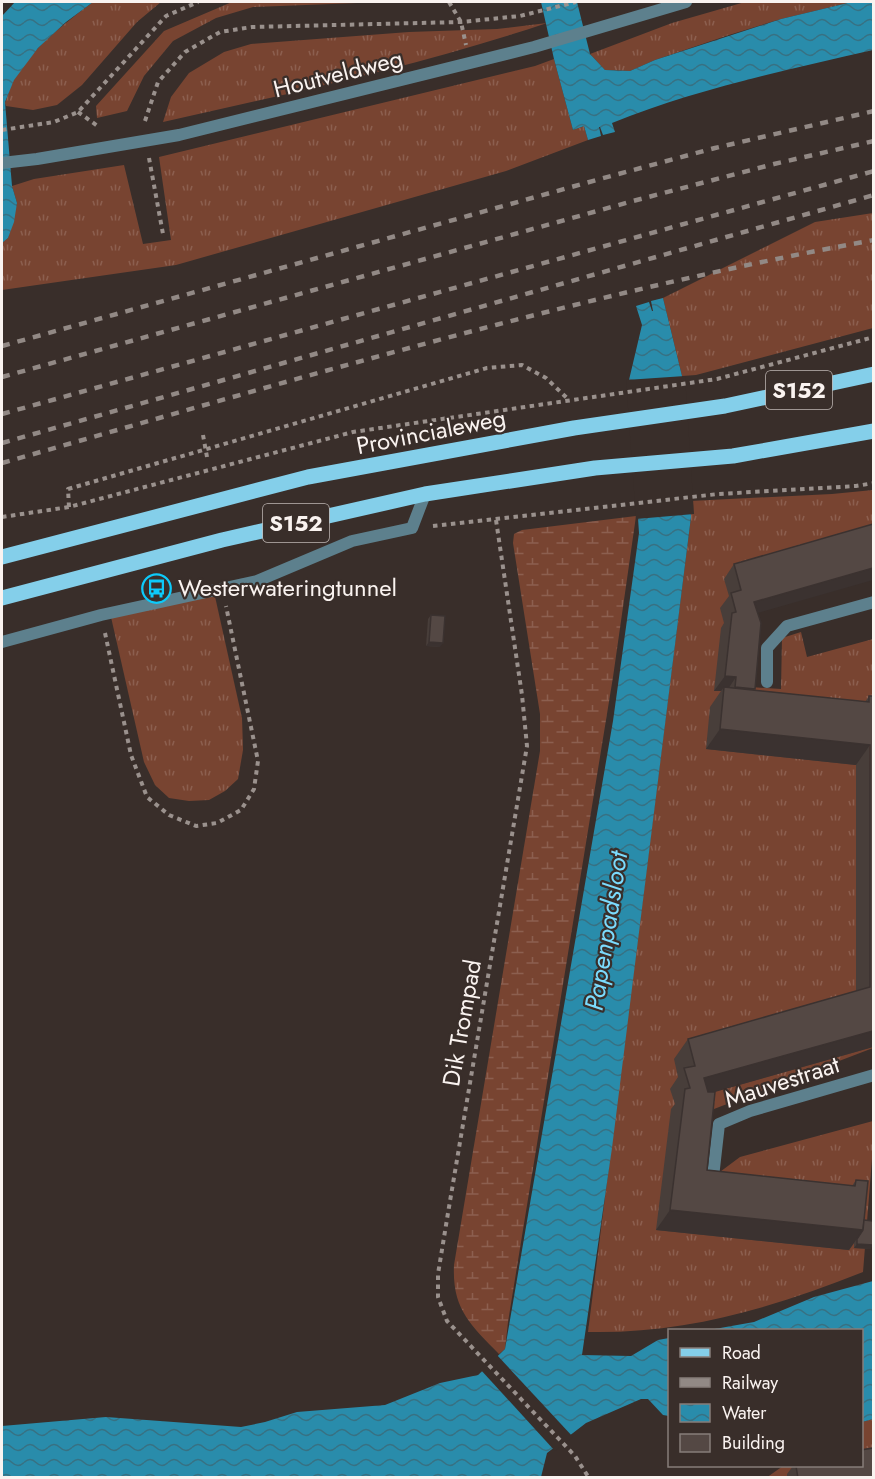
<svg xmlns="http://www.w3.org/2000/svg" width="875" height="1479" font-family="Jost,sans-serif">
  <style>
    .grass { fill: url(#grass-tufts) }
    .wetland { fill: url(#wetland-marsh) }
    .water { fill: url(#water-waves) }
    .pier { fill: #392e2a }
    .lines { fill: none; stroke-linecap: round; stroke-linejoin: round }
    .path { stroke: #9a918d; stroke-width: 4; stroke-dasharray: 4.5 4.5; stroke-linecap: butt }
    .minor { stroke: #5d808d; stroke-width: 12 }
    .tertiary { stroke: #5d808d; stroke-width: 12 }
    .primary { stroke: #84cfea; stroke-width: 15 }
    .rail { stroke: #928985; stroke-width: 4.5; stroke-dasharray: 8 8; stroke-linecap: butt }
    .wall { fill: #483e3a }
    .shaded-wall { fill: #3b3230 }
    .building { fill: #544844; stroke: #3b3230; stroke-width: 1.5 }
    .labels { text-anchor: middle; stroke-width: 4.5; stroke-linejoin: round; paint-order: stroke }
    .shield { fill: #392e2a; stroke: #c0b8b5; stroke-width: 1.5 }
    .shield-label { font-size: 22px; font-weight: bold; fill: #faf3f0 }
    .street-label { font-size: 24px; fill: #faf3f0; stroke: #392e2a }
    .poi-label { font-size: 24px; fill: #faf3f0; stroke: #392e2a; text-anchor: start }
    .water-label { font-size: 26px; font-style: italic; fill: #7bdbfd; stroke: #392e2a }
  </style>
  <defs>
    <pattern id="grass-tufts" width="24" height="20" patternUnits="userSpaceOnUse" patternTransform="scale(1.5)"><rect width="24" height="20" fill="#784431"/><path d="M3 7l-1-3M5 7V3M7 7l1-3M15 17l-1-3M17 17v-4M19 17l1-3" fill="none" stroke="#8c5f4f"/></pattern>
    <pattern id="wetland-marsh" width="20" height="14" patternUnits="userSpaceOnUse" patternTransform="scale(1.5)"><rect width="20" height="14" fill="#784431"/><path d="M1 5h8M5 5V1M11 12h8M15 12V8" fill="none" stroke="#8c5f4f"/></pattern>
    <pattern id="water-waves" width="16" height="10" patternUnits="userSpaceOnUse" patternTransform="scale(1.5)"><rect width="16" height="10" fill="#298cab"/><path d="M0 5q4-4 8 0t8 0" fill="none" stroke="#377183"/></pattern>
  </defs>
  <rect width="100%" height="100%" fill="#392e2a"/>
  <g class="grass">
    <path d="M93 2H161L137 22 82 85 57 105 33 110 6 106 5 103C8 95 10 87 13 81 31 49 65 23 93 2Z"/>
    <path d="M232 2H383L253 7 216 18 173 41 144 76 127 111 97 118 96 106 164 31Z"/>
    <path d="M745 2H852L781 19 729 35 655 60 630 71 605 70 590 54 672 23Z"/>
    <path d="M547 23C422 65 292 93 163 122L171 97 189 73 224 52 251 44 409 32 497 29Z"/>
    <path d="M554 59 573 130 584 126 588 140 506 171 176 265 2 290V243L8 238 17 203 12 186 34 179 124 165 143 244 171 240 159 157 535 66Z"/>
    <path d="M873 213V328L696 375 682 376 663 298 815 222Z"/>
    <path d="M873 490V577L758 611 750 687 781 689 782 638 801 632 807 657 873 639V1048L701 1114 693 1192 740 1157 873 1121V1146L863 1272C773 1308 685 1334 588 1332L691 517 690 501 832 494Z"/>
    <path d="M214 592 242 718 243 750 238 779 225 791 209 800 189 801 169 798 155 785 144 762 111 617Z"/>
    <path d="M873 1419V1477L766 1478 783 1466H862V1422Z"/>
  </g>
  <path class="wetland" d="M636 516 613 677 508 1322 505 1349 499 1354C470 1324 452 1309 454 1265L540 751V714L513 543 514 534 522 530Z"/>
  <g class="water">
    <path d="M15 2H93L66 22 38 48 14 80 5 102 12 186 17 203 14 222 8 238 2 243V16Z"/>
    <path d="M541 2H577L590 54 605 70 630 71 655 60 781 19 852 2H873V50C786 70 696 89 612 123L615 132 603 135 600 127H599L601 136 588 140 584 126 573 130 554 59Z"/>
    <path d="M663 298 682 376 691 517 612 1148 582 1355 631 1356 658 1340 669 1338V1416L663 1415 648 1399H641L586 1423 547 1453 541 1477 2 1478V1426L106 1417 241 1427 265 1422 297 1412 385 1405 440 1383 478 1375 505 1349 613 721 639 533 629 380 642 325 636 306 649 302 652 311H653L651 301Z"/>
    <path d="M873 1281V1419L862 1422V1330H709L754 1322 814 1297Z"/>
  </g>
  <g class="pier">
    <path d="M685 376 694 514 636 519 626 380Z"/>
    <path d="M496 1354 573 1437 555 1451 480 1369Z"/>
  </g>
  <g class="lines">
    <g class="path">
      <path d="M449 2 461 22 466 45"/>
      <path d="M78 112 99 127"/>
      <path d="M145 121 158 82 185 52 220 32 252 27 461 22 520 16 576 2"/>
      <path d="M2 130 54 122 78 112 166 16 198 2"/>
      <path d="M149 158 163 234"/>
      <path d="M203 435 207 457"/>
      <path d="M69 507 68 489 487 368 522 365 546 378 569 400"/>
      <path d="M2 517 69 507 353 432 717 379 874 337"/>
      <path d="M496 520 522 695 527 746 448 1213 438 1274V1297L447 1321 575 1456 589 1478"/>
      <path d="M433 526 718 494 856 486 874 483"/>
      <path d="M105 633 131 755 147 797 169 815 196 826 217 823 241 810 254 789 258 761 226 606"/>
    </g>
    <g class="minor">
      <path d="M2 642 101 615 257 581 352 541 412 528 425 494"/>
      <path d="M767 682V648L787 626 874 602"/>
      <path d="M713 1177 719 1124 750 1111 874 1075"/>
    </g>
    <path class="tertiary" d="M2 163 37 159 179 135 534 47 686 2"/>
    <g class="primary">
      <path d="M2 557 308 477 574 428 725 406 874 374"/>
      <path d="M2 598 222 540 425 494 595 468 733 456 874 431"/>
    </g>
    <g class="rail">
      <path d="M2 346 600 179 715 148 874 111"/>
      <path d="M2 377 633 201 774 164 874 141"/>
      <path d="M2 414 874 171"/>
      <path d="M2 443 874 195"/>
      <path d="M2 463C290 381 578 294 874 240"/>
    </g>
  </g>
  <g class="wall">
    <path d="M734 564 758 613 754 690 865 702 869 696 873 1047 714 1092 707 1170 852 1186 856 1180 864 1220 873 1245 870 1249 854 1248V1243L849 1250 656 1230 671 1109 675 1104 670 1089 678 1077 674 1059 688 1039 856 991V765L706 749 710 707 721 691H714L721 628 724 623 720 608 729 596 724 579Z"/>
    <path d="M431 615 440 647 426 646 428 619Z"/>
    <path d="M793 1466H861L873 1478H787V1474Z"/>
  </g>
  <g class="shaded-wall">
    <path d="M873 568V580L744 617 754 602Z"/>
    <path d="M429 642 443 643 440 647 426 646Z"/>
    <path d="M725 676 736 677 726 692 724 687 721 691H714Z"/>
    <path d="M720 729 870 745 856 765 706 749Z"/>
    <path d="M873 1031V1047L690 1099 704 1078Z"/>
    <path d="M670 1210 863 1230 849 1250 656 1230Z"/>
    <path d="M857 1244 873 1245 870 1249 854 1248Z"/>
  </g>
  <g class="building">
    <path d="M873 524V568L754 602 761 623 755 689 735 687 736 677 725 676 732 613 736 612 731 593 741 590 734 564Z"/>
    <path d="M431 615 445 616 443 643 429 642Z"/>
    <path d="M724 687 869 702V696H873V1031L704 1078 708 1092H715L707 1170 855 1186 856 1180 868 1181 863 1230 670 1210 685 1089 690 1088 684 1068 695 1066 688 1039 870 987V745L720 729Z"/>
    <path d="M864 1220 873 1221V1245L857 1244V1239L863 1230Z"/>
    <path d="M873 1448V1478H798L796 1466H861V1450Z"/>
  </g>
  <defs>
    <symbol id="bus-ring" viewBox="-11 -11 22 22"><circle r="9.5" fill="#392e2a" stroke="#0dcafa" stroke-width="1.5"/><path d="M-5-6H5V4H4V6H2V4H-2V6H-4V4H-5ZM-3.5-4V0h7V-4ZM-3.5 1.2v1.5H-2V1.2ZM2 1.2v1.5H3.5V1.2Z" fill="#0dcafa"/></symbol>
  </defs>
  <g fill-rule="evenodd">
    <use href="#bus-ring" x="140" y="572" width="33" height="33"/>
  </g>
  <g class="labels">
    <g class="shield">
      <rect x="766" y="371" width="66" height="38" rx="4.5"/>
      <rect x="263" y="504" width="66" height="38" rx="4.5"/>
    </g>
    <g class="shield-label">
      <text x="799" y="398">S152</text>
      <text x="296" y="531">S152</text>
    </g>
    <g class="street-label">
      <text transform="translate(338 74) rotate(-14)" y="8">Houtveldweg</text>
      <text transform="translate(431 432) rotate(-11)" y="8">Provincialeweg</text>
      <text transform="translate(462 1023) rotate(-80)" y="8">Dik Trompad</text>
      <text transform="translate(782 1082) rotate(-18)" y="8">Mauvestraat</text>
    </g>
    <g class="poi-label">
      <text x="178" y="596">Westerwateringtunnel</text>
    </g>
    <g class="water-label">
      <text transform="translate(606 931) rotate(-81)" y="9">Papenpadsloot</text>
    </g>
  </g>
  <rect width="875" height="1479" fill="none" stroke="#faf3f0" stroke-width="6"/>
  <rect x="668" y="1329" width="195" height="138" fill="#392e2a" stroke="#867d79" stroke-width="1.5"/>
  <rect x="680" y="1348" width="30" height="9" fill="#84cfea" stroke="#867d79" stroke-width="1.5"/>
  <text x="722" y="1359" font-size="18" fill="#faf3f0">Road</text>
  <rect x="680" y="1378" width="30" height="9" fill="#928985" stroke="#867d79" stroke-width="1.5"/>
  <text x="722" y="1389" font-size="18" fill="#faf3f0">Railway</text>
  <rect x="680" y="1404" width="30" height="18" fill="url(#water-waves)" stroke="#867d79" stroke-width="1.5"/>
  <text x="722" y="1419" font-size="18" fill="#faf3f0">Water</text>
  <rect x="680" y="1434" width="30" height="18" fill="#544844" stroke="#867d79" stroke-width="1.5"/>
  <text x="722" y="1449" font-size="18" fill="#faf3f0">Building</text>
</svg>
